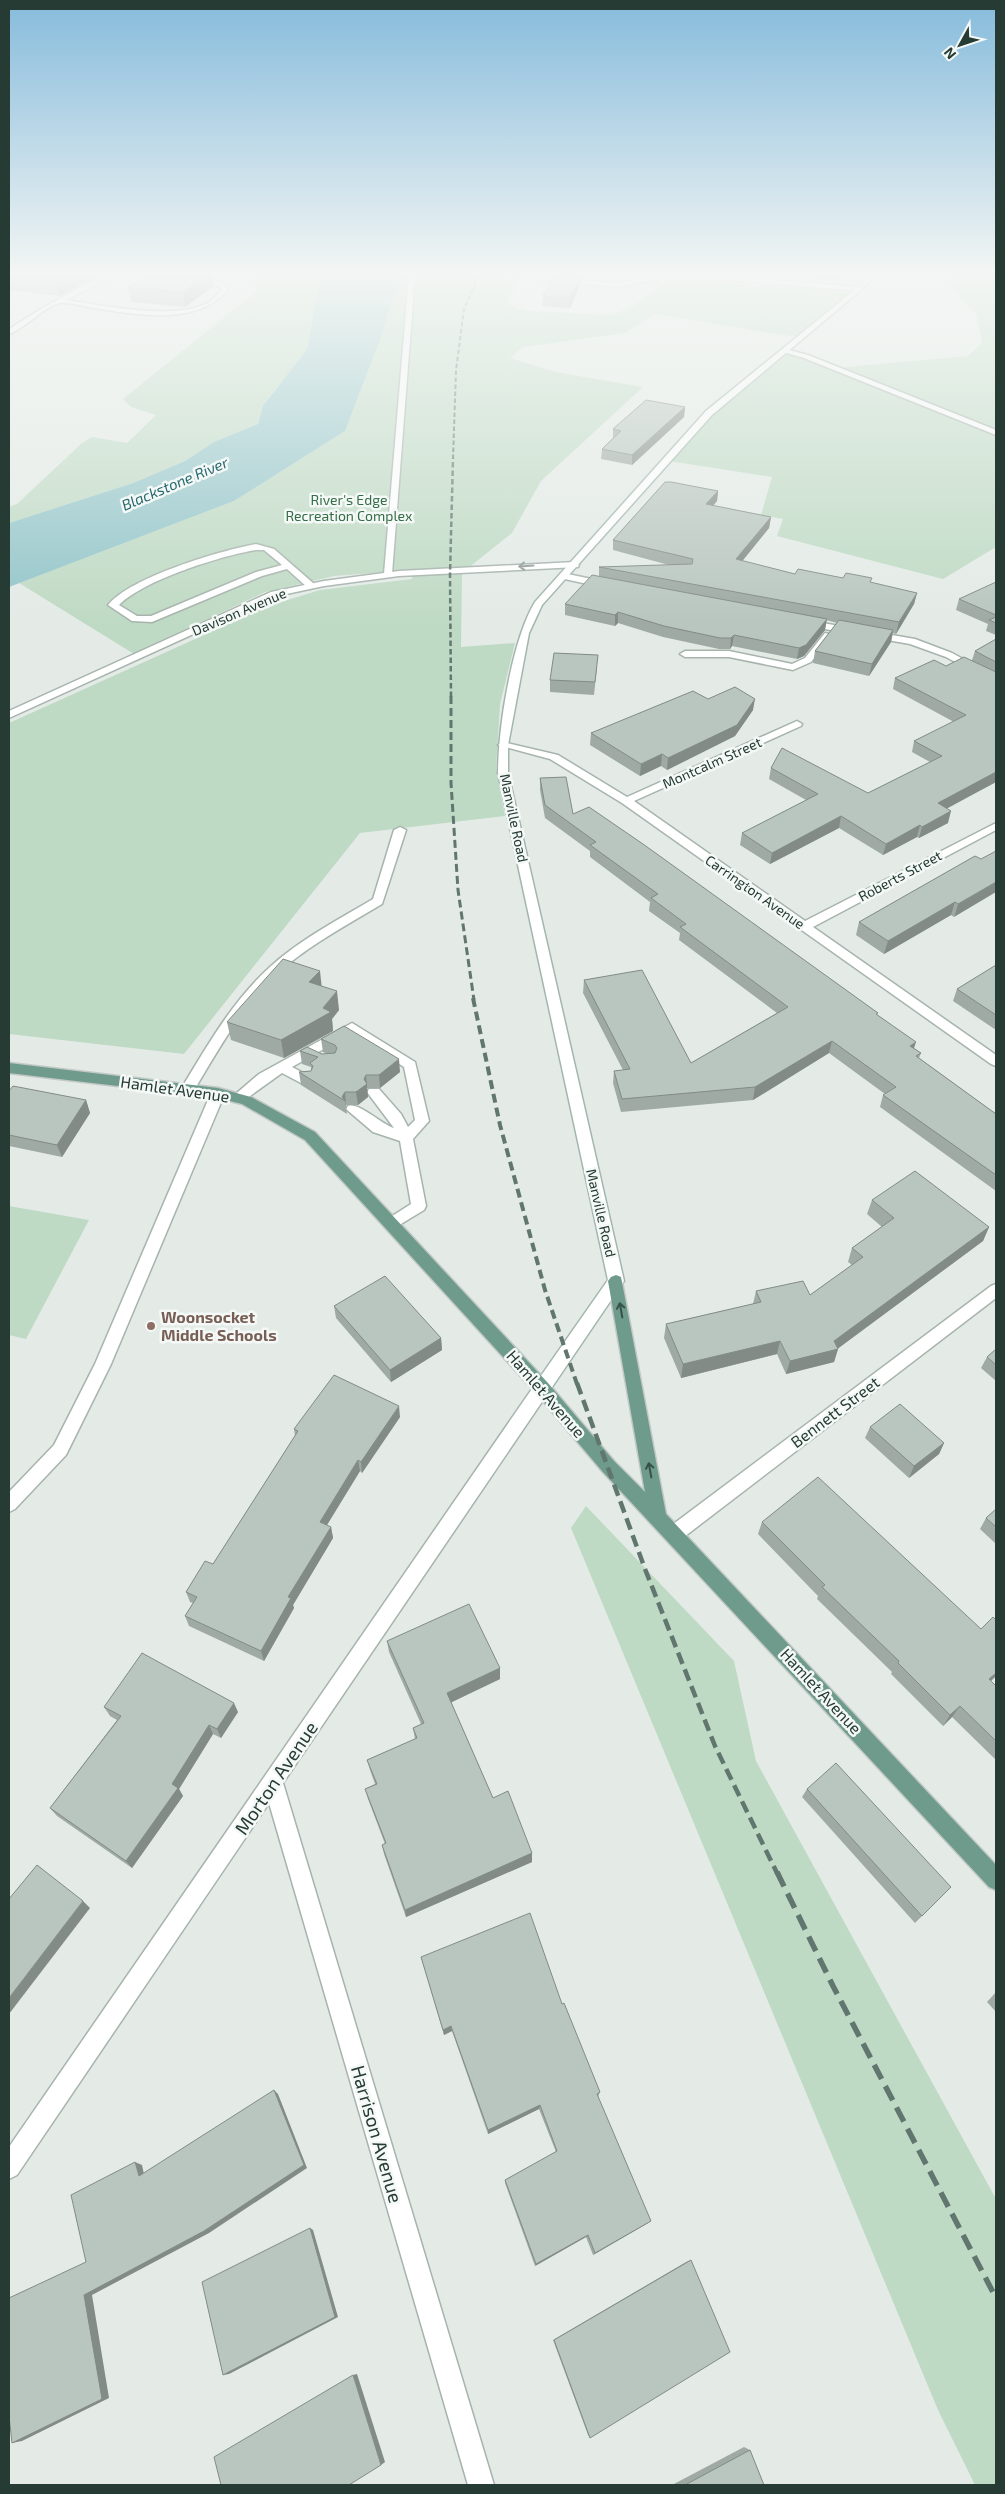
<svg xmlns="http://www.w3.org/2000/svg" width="1005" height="2494" font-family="'Exo 2',sans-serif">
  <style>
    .green { fill: #bfdac4 }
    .water { fill: #93c5c9 }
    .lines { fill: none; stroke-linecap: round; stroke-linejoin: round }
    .service-casing { stroke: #a7b3ad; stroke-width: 3 }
    .minor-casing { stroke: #a7b3ad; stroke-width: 3 }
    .tertiary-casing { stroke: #a7b3ad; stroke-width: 3 }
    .secondary-casing { stroke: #a3b6ae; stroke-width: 3 }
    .primary-casing { stroke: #c2c8c6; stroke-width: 3 }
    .service { fill: #fff; fill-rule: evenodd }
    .minor { fill: #fff; fill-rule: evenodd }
    .tertiary { fill: #fff; fill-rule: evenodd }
    .secondary { fill: #fff; fill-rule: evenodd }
    .primary { fill: #6e9b8c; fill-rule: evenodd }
    .rail-far5 { stroke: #60766e; stroke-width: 2; stroke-dasharray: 4.5 2.5; stroke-linecap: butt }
    .rail-far4 { stroke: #60766e; stroke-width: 2.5; stroke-dasharray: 5.5 3; stroke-linecap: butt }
    .rail-far3 { stroke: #60766e; stroke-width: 3; stroke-dasharray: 8 4; stroke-linecap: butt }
    .rail-far2 { stroke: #60766e; stroke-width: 4; stroke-dasharray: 9 5; stroke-linecap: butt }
    .rail-far1 { stroke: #60766e; stroke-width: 4.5; stroke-dasharray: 12 6; stroke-linecap: butt }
    .rail { stroke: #60766e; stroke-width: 5.5; stroke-dasharray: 16 8; stroke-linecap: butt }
    .wall { fill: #9faaa5 }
    .shaded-wall { fill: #828b86 }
    .building { fill: #b9c6c0; stroke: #828b86 }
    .oneway { stroke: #929d99 }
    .oneway2 { stroke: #375349 }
    .education-dot { fill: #8d6e63; stroke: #f4f8f6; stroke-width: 2 }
    .labels { text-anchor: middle; stroke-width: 5; stroke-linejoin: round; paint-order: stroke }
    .far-park-label { font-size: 14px; fill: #356d46; stroke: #f4f8f6 }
    .far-street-label { font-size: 14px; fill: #253b33; stroke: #f4f8f6 }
    .far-water-label { font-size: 15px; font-style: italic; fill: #27696f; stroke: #f4f8f6 }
    .street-label { font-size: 16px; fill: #253b33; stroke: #f4f8f6 }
    .education-label { font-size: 16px; font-weight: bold; fill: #785e54; stroke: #f4f8f6; text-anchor: start }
    .near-street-label { font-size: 19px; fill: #253b33; stroke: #f4f8f6 }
  </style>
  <rect width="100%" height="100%" fill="#e4ebe7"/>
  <g class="green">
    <path d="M255 272H321L307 349 263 406 258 424 214 442 185 461 133 483 9 523V507L17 504 82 443 92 437 127 443 156 415 131 407 123 399 257 291Z"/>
    <path d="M401 272H524L507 304 526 311 612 315 635 305 667 280 823 289 853 294 803 338 654 314 625 333 523 347 510 358 555 372 643 387 541 481 512 533 462 573 461 647 515 643 500 704 496 769 505 816 360 833 184 1054 9 1034V723L268 606 320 590 412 579V570L334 576 265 592 134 654 19 583 234 501 345 431 380 340Z"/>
    <path d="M953 272 996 274V547L943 579 777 536 783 519 761 515 772 477 669 461 711 415 786 352 835 368 968 356 982 343 977 316 950 285Z"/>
    <path d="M9 1206 89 1220 26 1339 9 1335Z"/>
    <path d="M586 1506 734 1661 756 1761 996 2199V2485H975L938 2410 571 1528Z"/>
  </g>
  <path class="water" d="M321 272H401L380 340 345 431 234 501 9 587V523L133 483 185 461 214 442 258 424 263 406 307 349Z"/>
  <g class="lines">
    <defs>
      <g id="service">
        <path d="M109 272 169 277 166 279 113 275 66 300C102 305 179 322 211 301 215 298 218 293 222 290L219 286 192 281V279L223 283 228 290C197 326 137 315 95 308 85 307 71 302 61 303 45 305 25 329 9 334V329L46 306Z"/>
        <path d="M412 272H418L415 275 392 574 388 577 384 574 409 275Z"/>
        <path d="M682 272 684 275 617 287 537 279 540 277 617 283Z"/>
        <path d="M851 272 876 274 873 276Z"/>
        <path d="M256 544 274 549 313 583V587H307L287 569 262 576 152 622 132 621 108 605C131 577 219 551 256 544ZM256 550H264L282 565 256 572 151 616H137L119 605C144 580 220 556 256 550Z"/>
        <path d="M825 633 833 635 811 662 793 670 729 657H685L680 654 685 651H729L792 664 805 658Z"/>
        <path d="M400 827 406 830 382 904C347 925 311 944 280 971 243 1005 218 1050 193 1092H183L181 1089C207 1046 233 1000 271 966 301 939 338 920 373 899L394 830Z"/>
        <path d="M352 1023 415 1062 429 1121 413 1139 426 1206 424 1210 391 1230 386 1228 384 1224 386 1220 411 1204 400 1141 373 1132 346 1109 348 1106C359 1102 381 1124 394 1128L367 1092 369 1089H379L401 1114 408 1127 415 1120 404 1067 352 1033 292 1067 311 1077 313 1080 311 1083H301L282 1073 243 1101H233L231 1098 259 1074Z"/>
        <path d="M218 1088 225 1093 111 1364 66 1455 15 1509 9 1512V1492L54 1445 95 1364 211 1093Z"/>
      </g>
      <g id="minor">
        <path d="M672 272 859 287 862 289 859 291 682 276Z"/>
        <path d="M575 562 579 565 578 567 399 576 324 586 277 596 9 718V711L271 592 324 581 399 571Z"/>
        <path d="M563 573 606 582 611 585 606 588 560 578 559 576Z"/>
        <path d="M805 620 915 639 952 653 996 677V684L946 657 910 644 802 625 800 623Z"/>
        <path d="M797 721 802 724 801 726 634 801 805 921 996 823V830L813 927 996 1055V1066L991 1064 622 803 550 759 498 745 503 742 558 755 627 797Z"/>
        <path d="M996 1284V1298L680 1540 674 1542 668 1540 665 1534 668 1528 991 1286Z"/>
        <path d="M542 1381 548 1383 550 1388 548 1393 283 1783 494 2485H468L269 1803 17 2175 9 2179V2147L536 1383Z"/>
      </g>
      <path id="tertiary" d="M785 349 808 355 996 430V435L804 358 783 352Z"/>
      <path id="secondary" d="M872 272H878L861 290 712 415 542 605 529 633 508 745V773L624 1281 548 1393 542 1395 536 1393 534 1388 536 1383 608 1280 498 773C498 728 512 640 535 602L706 411 857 288Z"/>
      <path id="primary" d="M9 1063 218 1088 251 1097 315 1132 548 1383 614 1461 645 1492 608 1281 611 1277 616 1275 621 1277 666 1514 996 1865V1890L989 1887 602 1471 536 1393 305 1140 242 1104 218 1098 9 1073Z"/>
    </defs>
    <use href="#service" class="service-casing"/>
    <use href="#minor" class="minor-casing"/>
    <use href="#tertiary" class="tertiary-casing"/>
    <use href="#secondary" class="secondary-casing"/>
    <use href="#primary" class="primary-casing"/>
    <use href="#service" class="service"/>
    <use href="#minor" class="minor"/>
    <use href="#tertiary" class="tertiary"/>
    <use href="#secondary" class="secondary"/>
    <use href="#primary" class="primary"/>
    <path class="rail-far5" d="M453 459 456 370 464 310 480 272"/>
    <path class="rail-far4" d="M451 697 450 574 453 458"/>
    <path class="rail-far3" d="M451 696V783L458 890 474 1000"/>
    <path class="rail-far2" d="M473 998 500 1125 545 1290 577 1384"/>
    <path class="rail-far1" d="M577 1383 645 1569 715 1746 777 1873"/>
    <path class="rail" d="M777 1872 833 1986 996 2298"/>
  </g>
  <g class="wall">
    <path d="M9 272H105L60 296 9 290Z"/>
    <path d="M131 272H212L214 286 185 307 131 302 128 288 149 273Z"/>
    <path d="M558 272H636L634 278 586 274 584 279 581 278 580 285 570 308 542 306 543 296 558 273Z"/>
    <path d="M761 272H843L838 281 761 273Z"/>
    <path d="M685 407 684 417 632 465 601 459 602 449 613 438V429Z"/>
    <path d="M718 491 717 501 713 506 771 517 769 528 742 561 795 574 843 578 871 583 917 593 914 604 896 634 893 633 891 642 869 676 813 663 815 651 837 623 826 620 825 630 804 656 797 659 732 646 730 649H719L663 637 618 623 615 626 565 615V604L599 576V567L669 565 613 550V540Z"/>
    <path d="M996 582V635L986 631 988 624 956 610 959 599Z"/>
    <path d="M996 639V782L946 808 948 823 919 838 917 837 883 855 839 828 770 864 740 845 742 833 806 800 769 779 771 768 868 793 930 762 912 752 914 741 954 722 893 689 895 678 972 660 975 651Z"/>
    <path d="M597 667 594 695 550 692V680Z"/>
    <path d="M708 699 753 710 735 736 667 770 661 766 640 776 590 745 591 733Z"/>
    <path d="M540 778 573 814 878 1016 914 1048 921 1053 919 1058 996 1114V1191L880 1107 883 1095 885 1094 829 1053 753 1100 621 1112 613 1083 614 1071 623 1070 583 993 584 980 691 1063 777 1013 679 940 680 933 649 911 650 902 590 857V851L545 818 540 790Z"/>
    <path d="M975 856 954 917 951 915 884 954 856 935 859 922Z"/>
    <path d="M996 965V1030L953 1001 957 989Z"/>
    <path d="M322 986 339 1010 332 1019 333 1031 284 1058 231 1040 227 1022Z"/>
    <path d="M321 1039 400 1072 380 1088H367L368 1097 358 1105H346V1106L347 1114 301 1085 299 1072 311 1071V1067L302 1064 300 1051 322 1054H327L323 1052Z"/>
    <path d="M9 1091 86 1100 90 1113 62 1157 9 1146Z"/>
    <path d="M872 1200 989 1227 983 1241 838 1348V1349L834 1362 786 1374 777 1354 681 1378 664 1338 666 1324 753 1304 756 1291 810 1295 852 1265 848 1262 852 1248 882 1227 867 1214Z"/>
    <path d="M334 1306 441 1338 442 1350 391 1382 336 1318Z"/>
    <path d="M996 1349V1381L981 1368 987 1357Z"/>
    <path d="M400 1417 362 1473 360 1471 327 1525 331 1527 333 1538 293 1605 294 1608 264 1661 189 1626 185 1616 193 1603 190 1602 186 1592 213 1564 295 1436 294 1429Z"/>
    <path d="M870 1427 944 1443 939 1454 909 1478 865 1438Z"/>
    <path d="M996 1509V1544L980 1529 986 1518Z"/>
    <path d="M762 1522 981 1629 996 1620V1676L991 1681 996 1686V1760L952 1717 943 1726 891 1674 892 1672 817 1599 818 1596 758 1534Z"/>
    <path d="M387 1641 500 1668V1679L451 1702 493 1798 532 1853V1862L406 1917 384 1854 382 1845 385 1844 368 1799 365 1789 375 1784 370 1770 367 1760 415 1739 413 1728 421 1724 389 1652Z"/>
    <path d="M104 1707 238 1712 221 1738 213 1734 179 1789 183 1796 132 1868 57 1816 50 1808 117 1720 110 1716Z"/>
    <path d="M807 1789 951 1887 915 1923 802 1797Z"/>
    <path d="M421 1957 562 2004 600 2092 598 2097 648 2223 593 2255 586 2237 535 2266 505 2183V2180L556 2152 539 2109 488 2134 452 2031 444 2035Z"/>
    <path d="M996 1992V2012L987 2002Z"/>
    <path d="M691 2260 590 2438 588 2435 553 2340 686 2262Z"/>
    <path d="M744 2447 750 2450 764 2485H672Z"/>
  </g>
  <g class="shaded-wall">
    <path d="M70 272H105L60 296 56 279Z"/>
    <path d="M212 272 214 286 185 307 183 292Z"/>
    <path d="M584 272H586V274L584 279Z"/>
    <path d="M840 272H843L838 281 839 275Z"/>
    <path d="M581 276 580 285 570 308V298Z"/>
    <path d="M685 407 684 417 632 465V455Z"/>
    <path d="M718 491 717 501 705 515 706 504Z"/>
    <path d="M771 517 769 528 735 570 736 559Z"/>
    <path d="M917 593 914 604 896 634 899 622Z"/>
    <path d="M618 612V623L615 626V615Z"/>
    <path d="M827 619 825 630 804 656 797 659 799 648Z"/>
    <path d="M893 630 891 642 869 676 872 664Z"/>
    <path d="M734 635 732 646 730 649 731 638Z"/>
    <path d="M755 699 753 710 735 736 667 770 668 758Z"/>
    <path d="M662 754 661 766 640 776 641 764Z"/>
    <path d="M996 772V782L935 815 938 803Z"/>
    <path d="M951 811 948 823 919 838 922 827Z"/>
    <path d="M841 816 839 828 770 864 772 853Z"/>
    <path d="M920 825 917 837 883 855 886 844Z"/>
    <path d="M996 882V892L954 917 958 904Z"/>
    <path d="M955 902 951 915 884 954 888 941Z"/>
    <path d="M320 971 322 989 309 982Z"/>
    <path d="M337 991 339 1010 332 1019 333 1031 284 1058 281 1040 323 1008Z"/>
    <path d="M832 1041 829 1053 753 1100 755 1087Z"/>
    <path d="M916 1042 912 1055 910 1046Z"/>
    <path d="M399 1059 400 1072 380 1088 379 1075Z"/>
    <path d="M366 1075 368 1097 358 1105 356 1092Z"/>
    <path d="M345 1092 346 1105V1106L345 1101 342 1097Z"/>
    <path d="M86 1100 90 1113 62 1157 57 1145Z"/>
    <path d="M989 1227 983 1241 836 1350 838 1349 834 1362 786 1374 790 1361 834 1341Z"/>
    <path d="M441 1338 442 1350 391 1382 390 1370Z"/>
    <path d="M780 1341 777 1354 681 1378 683 1364Z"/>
    <path d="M399 1406 400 1417 362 1473 361 1462Z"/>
    <path d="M944 1443 939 1454 909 1478 914 1466Z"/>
    <path d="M358 1460 360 1471 322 1533 320 1522Z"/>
    <path d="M331 1527 333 1538 293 1605 294 1608 264 1661 261 1651 288 1597Z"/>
    <path d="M500 1668V1679L448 1704 447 1693Z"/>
    <path d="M996 1673V1676L981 1690 989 1679Z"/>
    <path d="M234 1703 238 1712 221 1738 217 1729Z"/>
    <path d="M960 1706 952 1717 943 1726 950 1715Z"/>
    <path d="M209 1725 213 1734 179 1789 183 1796 132 1868 126 1861 172 1784Z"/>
    <path d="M532 1853V1862L406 1917 405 1910Z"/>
    <path d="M83 1901 90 1908 9 2014V1998Z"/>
    <path d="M451 2026 452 2031 444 2035 443 2030Z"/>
    <path d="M274 2090 278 2094 307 2168 209 2233 92 2295 109 2398 22 2441 12 2443 84 2295Z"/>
    <path d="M540 2105 539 2109 488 2134V2130Z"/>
    <path d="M135 2162 142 2165 145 2179 139 2176Z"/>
    <path d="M651 2221 648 2223 593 2255 595 2253Z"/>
    <path d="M310 2228 313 2230 338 2317 229 2374 223 2375Z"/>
    <path d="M588 2235 586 2237 535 2266 536 2264Z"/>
    <path d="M357 2374 385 2462 381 2465 353 2375Z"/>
  </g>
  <g class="building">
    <path d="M9 272H70L56 279 9 274Z"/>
    <path d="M151 272H212L183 292 128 288Z"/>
    <path d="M814 272H840L839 275Z"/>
    <path d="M555 273 581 276 570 298 543 296Z"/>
    <path d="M646 400 685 407 632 455 602 449 621 431 613 429Z"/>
    <path d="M665 482H671L718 491 706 504 771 517 736 559 795 574 798 569 843 578 846 573 872 578 870 582 917 593 899 622 599 567 692 564 693 559 613 540Z"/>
    <path d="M592 575 827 619 806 645 799 648 734 635 731 638H720L664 626 618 612 615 615 565 604Z"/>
    <path d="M996 582V615L959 599Z"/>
    <path d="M996 617V623L989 620Z"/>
    <path d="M839 620 893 630 872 664 815 651Z"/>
    <path d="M996 639V662L975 651Z"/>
    <path d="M554 653 598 655 595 682 550 680Z"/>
    <path d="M964 657 996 672V772L938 803 951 811 922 827 920 825 886 844 841 816 772 853 742 833 818 794 771 768 782 748 868 793 942 756 914 741 966 715 895 678 934 660 946 666Z"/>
    <path d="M735 687 755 699 737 725 668 758 662 754 641 764 591 733 693 691 708 699Z"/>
    <path d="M566 777 573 814 589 807 643 844 878 1013 876 1014 916 1042 910 1046 921 1053 916 1056 996 1114V1175L883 1095 896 1087 832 1041 755 1087 622 1099 614 1071 630 1069 584 980 642 970 691 1063 788 1007 680 927 686 924 651 898 658 894 590 845 596 842 545 805 540 778Z"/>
    <path d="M996 851V882L958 904 955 902 888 941 859 922 975 856 981 859Z"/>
    <path d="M283 959 320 971 309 982 337 991 323 1008 331 1012 281 1040 227 1022Z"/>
    <path d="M996 965V1015L957 989Z"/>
    <path d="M344 1026 399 1059 379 1075H366L364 1079 367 1084 356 1092H345L342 1097 345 1101 299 1072 311 1071 313 1066 310 1063 318 1057 300 1051 307 1047 322 1054 335 1053 337 1048 335 1045 321 1039Z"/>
    <path d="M13 1086 86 1100 57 1145 9 1135V1091Z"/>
    <path d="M915 1171 989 1227 834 1341 838 1349 790 1361 780 1341 683 1364 666 1324 761 1302 756 1291 803 1281 810 1295 863 1257 852 1248 894 1218 872 1200Z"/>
    <path d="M385 1276 441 1338 390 1370 334 1306Z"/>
    <path d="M996 1349V1365L987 1357Z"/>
    <path d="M334 1375 399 1406 361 1462 358 1460 320 1522 331 1527 288 1597 291 1598 261 1651 185 1616 197 1597 186 1592 205 1561 213 1564 298 1431 294 1429Z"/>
    <path d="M900 1404 944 1443 914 1466 870 1427Z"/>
    <path d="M818 1477 981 1629 993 1617 996 1620V1673L989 1679 996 1686V1741L960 1706 950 1715 898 1663 899 1661 822 1587 825 1585 762 1522Z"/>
    <path d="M996 1509V1527L986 1518Z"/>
    <path d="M469 1604 500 1668 447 1693 493 1798 508 1791 532 1853 405 1910 382 1845 386 1843 365 1789 377 1784 367 1760 417 1738 413 1728 424 1723 387 1641Z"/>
    <path d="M142 1653 234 1703 217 1729 209 1725 172 1784 178 1788 126 1861 50 1808 121 1716 104 1707Z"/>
    <path d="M836 1763 951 1887 922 1916 807 1789Z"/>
    <path d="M37 1865 83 1901 9 1998V1899Z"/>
    <path d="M530 1913 562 2004 564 2003 600 2092 597 2094 651 2221 595 2253 588 2235 536 2264 505 2180 557 2151 540 2105 488 2130 451 2026 443 2030 421 1957Z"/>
    <path d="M274 2090 304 2165 204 2231 84 2295 102 2399 12 2443 9 2416V2298L86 2262 71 2195 135 2162 139 2176Z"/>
    <path d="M310 2228 335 2317 223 2375 202 2282Z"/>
    <path d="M691 2260 730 2352 590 2438 554 2340Z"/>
    <path d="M353 2375 381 2465 349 2485H221L214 2457Z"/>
    <path d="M750 2450 764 2485H685Z"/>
  </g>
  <defs><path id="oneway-shaft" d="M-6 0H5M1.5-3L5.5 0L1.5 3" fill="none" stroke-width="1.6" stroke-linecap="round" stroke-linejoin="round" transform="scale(1.25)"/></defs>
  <use class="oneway" href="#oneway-shaft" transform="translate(526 566) rotate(176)"/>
  <g class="oneway2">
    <use href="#oneway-shaft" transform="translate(621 1310) rotate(-100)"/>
    <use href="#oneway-shaft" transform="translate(650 1470) rotate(-100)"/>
  </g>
  <linearGradient id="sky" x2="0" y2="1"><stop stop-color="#86bbdc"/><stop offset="0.44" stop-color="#f3f6f4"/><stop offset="1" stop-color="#f3f6f4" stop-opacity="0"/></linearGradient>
  <rect width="1005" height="621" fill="url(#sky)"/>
  <circle class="education-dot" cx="151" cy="1326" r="5"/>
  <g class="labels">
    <g class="far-park-label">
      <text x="349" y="505">River's Edge<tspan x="349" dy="16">Recreation Complex</tspan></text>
    </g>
    <g class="far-street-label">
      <text transform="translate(239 612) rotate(-23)" y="5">Davison Avenue</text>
      <text transform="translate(712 763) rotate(-24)" y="5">Montcalm Street</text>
      <text transform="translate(514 818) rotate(78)" y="5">Manville Road</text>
      <text transform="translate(900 876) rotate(-28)" y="5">Roberts Street</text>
      <text transform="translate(755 892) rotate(35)" y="5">Carrington Avenue</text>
      <text transform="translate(601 1213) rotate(77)" y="5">Manville Road</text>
    </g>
    <g class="far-water-label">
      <text transform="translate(175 484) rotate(-23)" y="5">Blackstone River</text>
    </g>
    <g class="street-label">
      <text transform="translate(175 1089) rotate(8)" y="6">Hamlet Avenue</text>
      <text transform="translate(546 1394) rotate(49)" y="6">Hamlet Avenue</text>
      <text transform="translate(835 1412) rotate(-37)" y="6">Bennett Street</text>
      <text transform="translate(821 1691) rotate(47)" y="6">Hamlet Avenue</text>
    </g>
    <g class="education-label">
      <text x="161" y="1323">Woonsocket<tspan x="161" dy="18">Middle Schools</tspan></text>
    </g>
    <g class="near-street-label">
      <text transform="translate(276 1778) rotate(-56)" y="7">Morton Avenue</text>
      <text transform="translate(377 2134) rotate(74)" y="7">Harrison Avenue</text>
    </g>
  </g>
  <rect width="1005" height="2494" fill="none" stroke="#253b33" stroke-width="20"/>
  <g transform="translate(960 45) rotate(230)" stroke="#f4f8f6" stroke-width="4" paint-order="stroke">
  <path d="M0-4L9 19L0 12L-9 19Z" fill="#253b33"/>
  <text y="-8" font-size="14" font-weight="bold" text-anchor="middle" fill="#253b33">N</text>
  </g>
</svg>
